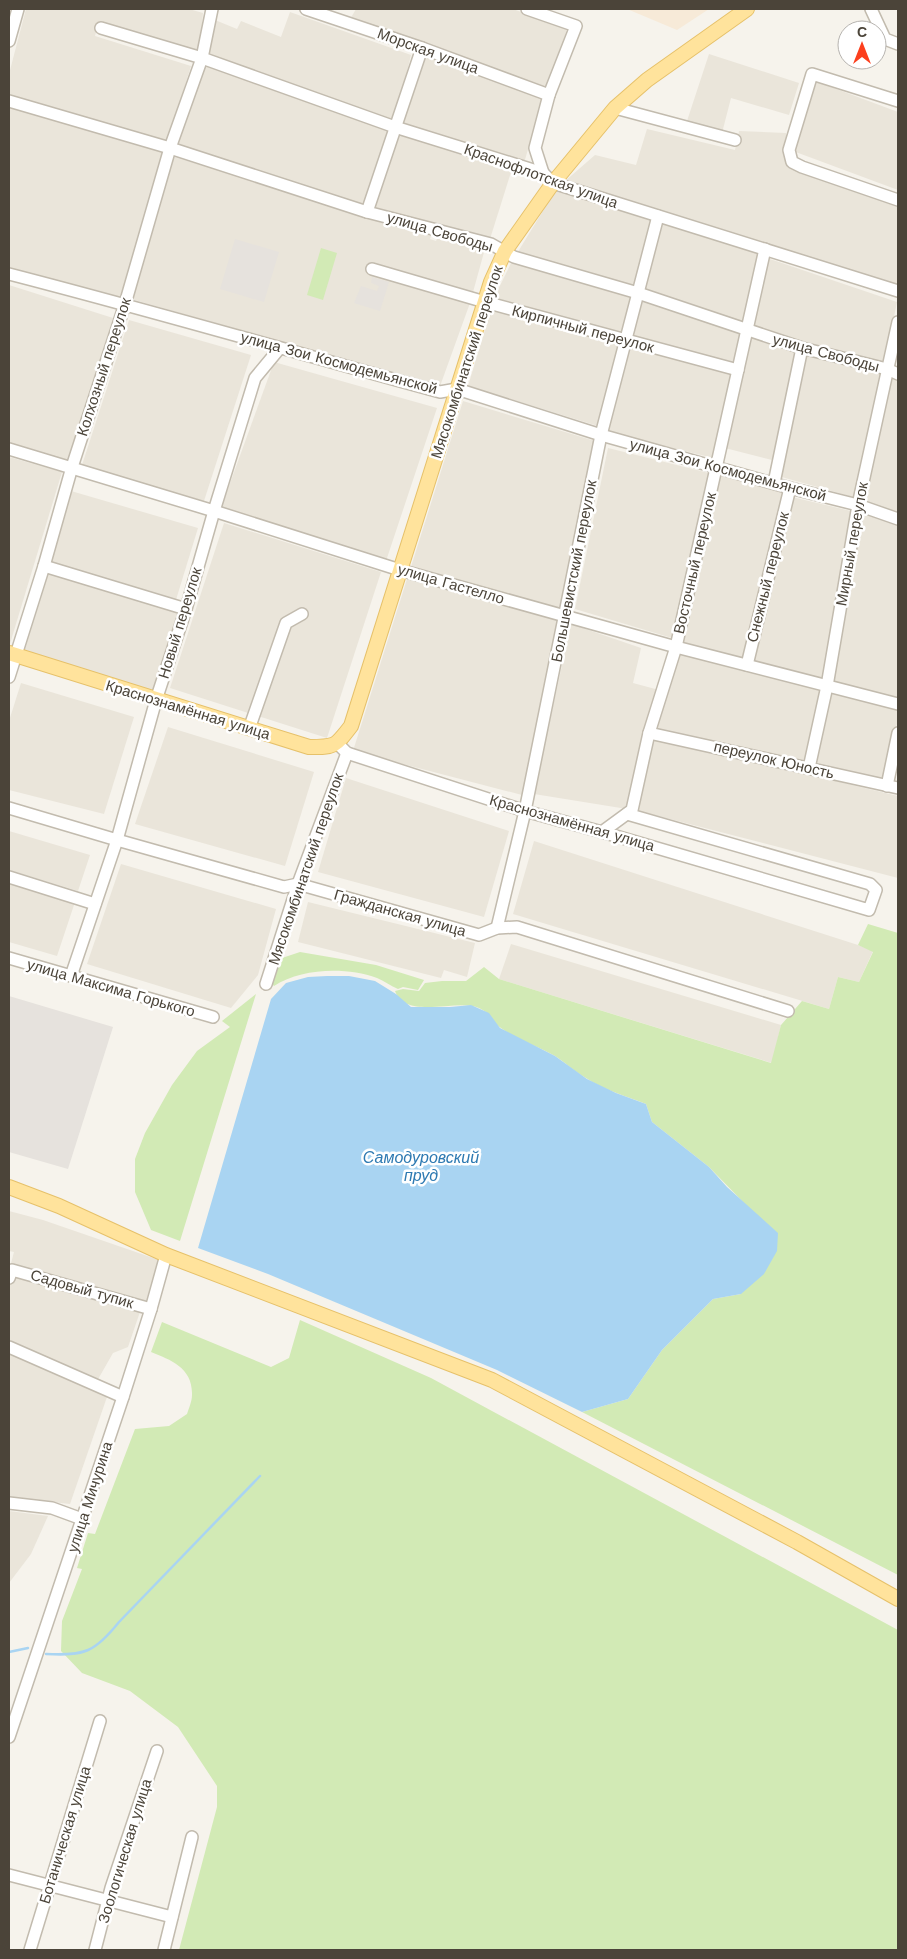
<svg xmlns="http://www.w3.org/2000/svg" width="907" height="1959" font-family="'Work Sans',sans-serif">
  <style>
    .residential { fill: #eae5da }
    .commercial { fill: #f7ead8 }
    .industrial { fill: #e6e2dd }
    .green { fill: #d2eab5 }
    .water { fill: #a9d4f2 }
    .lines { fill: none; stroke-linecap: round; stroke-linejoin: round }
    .stream { stroke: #a9d4f2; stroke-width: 2.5 }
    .minor-casing { stroke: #c2bbae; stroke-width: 14 }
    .major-casing { stroke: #e6c16a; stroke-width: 16 }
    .minor { stroke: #fff; stroke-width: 11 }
    .major { stroke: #ffe39c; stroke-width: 14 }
    .labels { text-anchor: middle; stroke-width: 5; stroke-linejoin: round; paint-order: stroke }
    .street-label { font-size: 15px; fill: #4b4439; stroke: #fff }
    .water-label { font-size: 16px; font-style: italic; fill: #2e7ab2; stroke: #fff }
  </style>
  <rect width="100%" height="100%" fill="#f6f3ec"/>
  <g class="residential">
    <path d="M26 9H189L203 13 199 56 98 25 95 36 191 66 166 146 9 98V74Z"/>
    <path d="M356 9H513L567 29 547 92 349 21Z"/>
    <path d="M290 12 411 55 395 120 204 59 215 20 237 29 241 21 281 37Z"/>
    <path d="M423 53 543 98 524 163 401 124Z"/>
    <path d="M709 54 799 83 789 115 731 98 722 133 686 124Z"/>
    <path d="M204 65 391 129 366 208 172 148Z"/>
    <path d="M815 81 898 112V190L793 151Z"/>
    <path d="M9 106 166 152 119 300 9 270Z"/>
    <path d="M647 129 735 150 739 131 786 133 787 166 898 203V287L564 182 595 155 636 165Z"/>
    <path d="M396 130 511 172 490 239 371 209Z"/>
    <path d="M174 157 432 233 430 239 436 241 439 234 486 245 470 303 439 389 342 359 131 299Z"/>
    <path d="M557 188 653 219 636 290 516 255Z"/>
    <path d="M659 223 762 253 745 327 642 291Z"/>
    <path d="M767 258 897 302 884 366 749 330Z"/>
    <path d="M513 259 635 294 624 337 493 300Z"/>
    <path d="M9 285 113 318 68 462 9 444Z"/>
    <path d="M643 298 742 330 735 367 630 337Z"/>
    <path d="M491 310 622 345 598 426 468 386Z"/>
    <path d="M129 320 251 355 204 501 82 465Z"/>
    <path d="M752 332 800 349 776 461 725 448Z"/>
    <path d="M629 345 732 371 713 458 605 431Z"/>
    <path d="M809 349 884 371 857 498 778 476Z"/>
    <path d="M274 362 437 408 386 561 221 508Z"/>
    <path d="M890 372 898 376V515L861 502Z"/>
    <path d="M463 401 595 441 562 609 411 567Z"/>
    <path d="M608 448 709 473 672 638 575 609Z"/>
    <path d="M9 457 62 472 9 647Z"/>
    <path d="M720 474 787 492 743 660 681 644Z"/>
    <path d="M71 491 198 528 175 603 48 567Z"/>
    <path d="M792 497 855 512 825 682 749 662Z"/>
    <path d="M863 510 898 522V702L829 685Z"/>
    <path d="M224 523 381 572 327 738 170 688Z"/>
    <path d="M47 571 180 609 151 695 22 649Z"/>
    <path d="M407 579 558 620 522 795 353 751Z"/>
    <path d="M571 624 641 648 633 683 659 690 627 809 534 794Z"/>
    <path d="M678 652 821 691 805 765 655 732Z"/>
    <path d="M21 683 134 717 104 814 9 790V721Z"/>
    <path d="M829 690 898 707V719L885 782 812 766Z"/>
    <path d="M168 727 314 772 285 866 135 824Z"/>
    <path d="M652 737 898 796V878L635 810Z"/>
    <path d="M346 778 509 831 484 917 318 872Z"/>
    <path d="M9 831 90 855 78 891 9 870Z"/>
    <path d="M534 841 858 945 873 951 859 982 838 977 829 1009 513 914Z"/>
    <path d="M121 864 276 909 258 975 231 1008 87 964Z"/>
    <path d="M9 883 75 902 57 956 9 942Z"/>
    <path d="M308 902 475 943 467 977 444 970 441 978 298 942Z"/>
    <path d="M511 944 781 1025 772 1063 499 979Z"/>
    <path d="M9 1211 43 1220 159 1260 146 1305 10 1267 14 1252 9 1251Z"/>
    <path d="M14 1273 141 1309 128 1347 113 1353 97 1381 9 1343V1286Z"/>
    <path d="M9 1351 108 1394 70 1504 9 1497Z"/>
    <path d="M9 1511 48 1516 31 1554 9 1583Z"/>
  </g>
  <path class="commercial" d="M627 9H709L677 30Z"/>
  <g class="industrial">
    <path d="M235 239 279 252 264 302 220 289Z"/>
    <path d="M372 277 389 282 380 311 354 303 361 286 377 291 379 286 371 283Z"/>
    <path d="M9 996 113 1027 68 1169 9 1152Z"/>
  </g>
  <g class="green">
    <path d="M321 248 337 253 323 300 307 295Z"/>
    <path d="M868 924 898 933V1575L582 1412 628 1399 662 1350 713 1299 741 1294 749 1208 709 1167 652 1122 646 1104C626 1096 604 1090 586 1078 575 1072 566 1063 555 1056 538 1046 517 1040 501 1028 491 1021 493 1015 479 1008 458 998 406 1021 395 991L403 989 419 991 425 983 442 981H466L484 967 499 979 771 1063 781 1025 802 1001 829 1009 838 977 859 982 873 952 858 945Z"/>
    <path d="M300 952 376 965 424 980 418 990 403 987 398 989C391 986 384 981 377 978 346 967 302 968 274 986L272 984 279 959Z"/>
    <path d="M256 994 180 1241 151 1230 135 1192V1159L145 1133 172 1085 197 1051 230 1027 222 1021Z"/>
    <path d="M300 1320 431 1378 898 1630V1950H179L217 1807V1786L178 1727 130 1691 82 1673 61 1651 62 1621 82 1569 77 1568 88 1533 95 1534 135 1429 169 1426 187 1414C189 1408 192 1401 192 1395 193 1368 171 1360 151 1352L162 1322 271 1367 289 1358Z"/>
  </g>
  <path class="water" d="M327 976H349L375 981 396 994 411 1007H450L471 1005 489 1013 500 1028 555 1056 587 1079 616 1093 646 1104 652 1122 709 1167 727 1187 778 1233 777 1251 764 1274 741 1294 713 1299 662 1350 628 1399 582 1412 497 1370 268 1274 198 1248 271 999 286 983 308 977Z"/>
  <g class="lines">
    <g class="stream">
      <path d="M9 1652 28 1648"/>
      <path d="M46 1654C85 1656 95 1652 119 1622L260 1476"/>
    </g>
    <defs>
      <g id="minor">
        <path d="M306 9 422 48 549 95"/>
        <path d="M527 9 576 26 549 95 535 148 543 173"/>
        <path d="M871 9 885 39 898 44"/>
        <path d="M101 28 202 58 395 127 543 173 553 183 898 291"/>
        <path d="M9 41 18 9"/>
        <path d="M9 101 170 148 367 212 491 244 514 257 638 293 802 348 887 369 898 374"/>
        <path d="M898 101 812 74 789 150 792 162 802 167 898 200"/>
        <path d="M615 108 735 140"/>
        <path d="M367 212 422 48"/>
        <path d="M372 269 485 302 738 370"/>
        <path d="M9 274C153 311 296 353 440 392L457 389 601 435 790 488 858 505 898 519"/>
        <path d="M9 449 214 511 400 570 676 647 898 704"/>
        <path d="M774 483 802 348"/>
        <path d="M44 566 186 609"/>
        <path d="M747 665 790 488"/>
        <path d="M9 677 44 566 72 467 125 304 170 148 202 58 212 9"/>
        <path d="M249 729 286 623 302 614"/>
        <path d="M649 733 898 788"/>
        <path d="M337 743 347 753 525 811 602 832 869 910 876 890 870 884 627 814"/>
        <path d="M809 768 827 686 858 505 898 322"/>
        <path d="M887 786 898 733"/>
        <path d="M9 808 117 840 284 887 298 884 479 935 497 928 517 927 788 1011"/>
        <path d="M602 832 632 810 649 733 676 647 765 249"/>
        <path d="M9 877 95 904"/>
        <path d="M497 928 525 811 601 435 658 216"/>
        <path d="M9 958 213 1017"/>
        <path d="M71 976 117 840 156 700 186 609 214 511 255 378 279 349"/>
        <path d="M266 984 298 884 347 753"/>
        <path d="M9 1278 12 1270 151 1309"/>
        <path d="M9 1347 123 1397"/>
        <path d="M9 1503 52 1508 82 1519"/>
        <path d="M9 1737 123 1397 151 1309 166 1255"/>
        <path d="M9 1875 172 1917"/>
        <path d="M30 1950 100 1721"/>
        <path d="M95 1950 111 1888 157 1751"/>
        <path d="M164 1950 192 1837"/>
      </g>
      <g id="major">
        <path d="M9 653 309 747C335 747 335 747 351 726L491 282 505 251 553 183 615 108 647 80 747 9"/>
        <path d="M9 1187 59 1206 166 1255 492 1380 797 1542 898 1599"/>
      </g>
    </defs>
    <use href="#minor" class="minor-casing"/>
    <use href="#major" class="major-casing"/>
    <use href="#minor" class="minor"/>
    <use href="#major" class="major"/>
  </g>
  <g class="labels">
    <g class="street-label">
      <text transform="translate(428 51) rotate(20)" y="5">Морская улица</text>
      <text transform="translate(541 176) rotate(20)" y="5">Краснофлотская улица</text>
      <text transform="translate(440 232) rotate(16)" y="5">улица Свободы</text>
      <text transform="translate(583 329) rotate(15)" y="5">Кирпичный переулок</text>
      <text transform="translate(826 353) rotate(15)" y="5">улица Свободы</text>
      <text transform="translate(467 362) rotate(-72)" y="5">Мясокомбинатский переулок</text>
      <text transform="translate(339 363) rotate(15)" y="5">улица Зои Космодемьянской</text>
      <text transform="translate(104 367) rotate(-72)" y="5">Колхозный переулок</text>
      <text transform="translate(728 470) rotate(15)" y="5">улица Зои Космодемьянской</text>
      <text transform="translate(852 544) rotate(-80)" y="5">Мирный переулок</text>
      <text transform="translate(695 563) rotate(-77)" y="5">Восточный переулок</text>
      <text transform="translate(574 571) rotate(-79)" y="5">Большевистский переулок</text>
      <text transform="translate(768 577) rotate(-76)" y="5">Снежный переулок</text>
      <text transform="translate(451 584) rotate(16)" y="5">улица Гастелло</text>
      <text transform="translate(180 623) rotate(-73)" y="5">Новый переулок</text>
      <text transform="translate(188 710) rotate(17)" y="5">Краснознамённая улица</text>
      <text transform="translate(774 760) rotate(13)" y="5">переулок Юность</text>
      <text transform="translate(572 823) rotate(16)" y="5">Краснознамённая улица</text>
      <text transform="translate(306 869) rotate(-71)" y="5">Мясокомбинатский переулок</text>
      <text transform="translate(400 913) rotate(16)" y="5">Гражданская улица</text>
      <text transform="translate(111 988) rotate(16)" y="5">улица Максима Горького</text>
      <text transform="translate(82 1289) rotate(16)" y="5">Садовый тупик</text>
      <text transform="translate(90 1497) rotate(-72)" y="5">улица Мичурина</text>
      <text transform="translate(65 1835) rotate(-73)" y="5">Ботаническая улица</text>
      <text transform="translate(125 1851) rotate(-73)" y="5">Зоологическая улица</text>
    </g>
    <g class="water-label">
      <text x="421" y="1163">Самодуровский<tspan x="421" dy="18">пруд</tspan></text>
    </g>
  </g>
  <rect width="907" height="1959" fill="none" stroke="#4b4439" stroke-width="20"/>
  <g transform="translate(862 45)"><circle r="24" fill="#ffffff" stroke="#b7b4b0"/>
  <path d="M0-4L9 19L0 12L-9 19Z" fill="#fc3f1d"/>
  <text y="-8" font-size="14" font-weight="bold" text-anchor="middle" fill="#4b4439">С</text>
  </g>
</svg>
